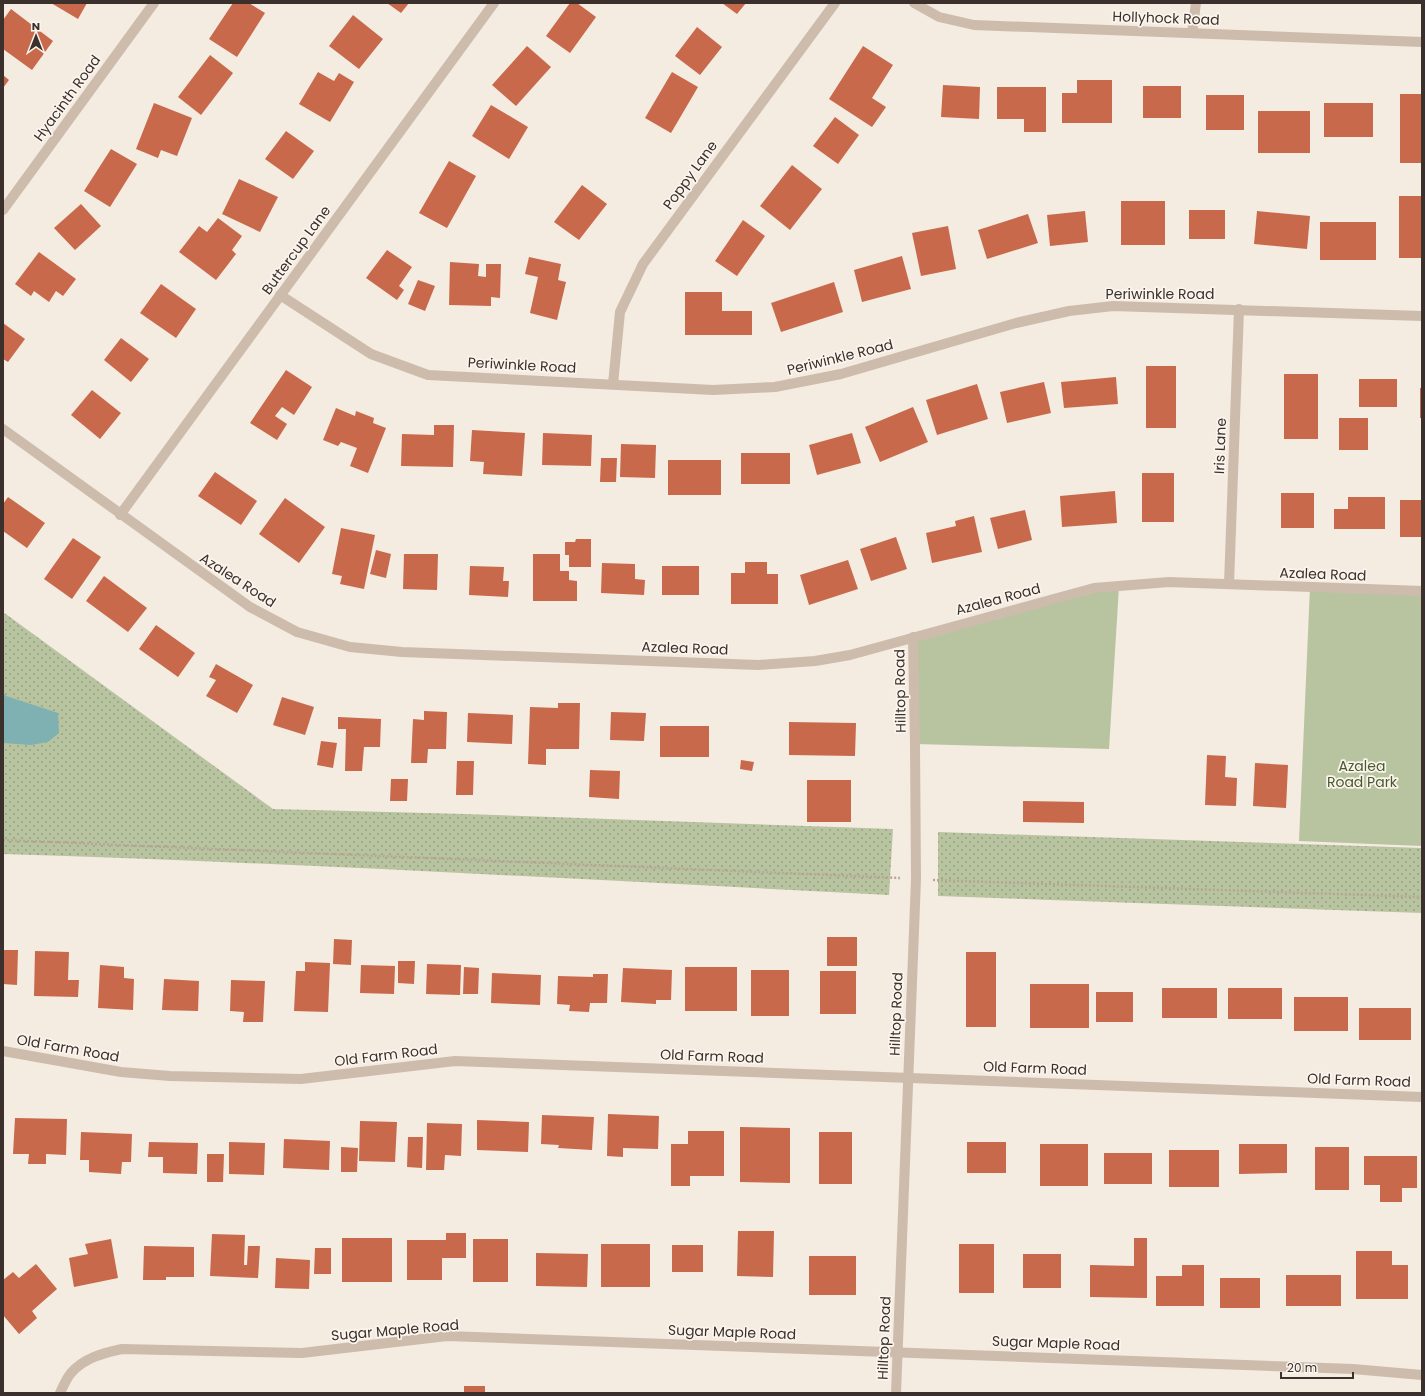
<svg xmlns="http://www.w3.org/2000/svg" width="1425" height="1396" font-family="Poppins,sans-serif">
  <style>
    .grass { fill: url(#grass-dots) }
    .park { fill: #b8c4a0 }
    .water { fill: #7fb0b2 }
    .building { fill: #c8694b }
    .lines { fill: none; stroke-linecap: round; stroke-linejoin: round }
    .path { stroke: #b9a596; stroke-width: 2.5; stroke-dasharray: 2 2; stroke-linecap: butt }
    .street { stroke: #cdbbac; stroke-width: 10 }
    .labels { text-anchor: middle; stroke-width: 3.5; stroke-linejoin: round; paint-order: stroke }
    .street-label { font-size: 14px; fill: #3b302b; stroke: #fbf5ee }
    .park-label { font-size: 14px; fill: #4a5a2e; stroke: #fbf5ee }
  </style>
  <defs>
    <pattern id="grass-dots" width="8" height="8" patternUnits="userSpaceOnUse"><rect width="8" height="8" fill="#b8c4a0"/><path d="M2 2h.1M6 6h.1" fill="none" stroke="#97a083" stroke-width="1.8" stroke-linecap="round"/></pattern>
  </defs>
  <rect width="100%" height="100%" fill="#f4ebe1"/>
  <g class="grass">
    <path d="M3 612 273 809 464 814 893 829 889 895C594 880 298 863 3 854Z"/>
    <path d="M938 832 1422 848V913L938 896Z"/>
  </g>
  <g class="park">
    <path d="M1119 586 1109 749 915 744 913 637Z"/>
    <path d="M1310 587 1422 591V846L1299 841Z"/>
  </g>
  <path class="water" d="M3 693 6 696 58 713 59 733 48 742 31 745 3 743Z"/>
  <g class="building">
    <path d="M51 3H87L78 19Z"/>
    <path d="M233 3H249L265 13 237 57 209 39Z"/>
    <path d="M387 3H409L401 13Z"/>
    <path d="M570 3H577L596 17 570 53 546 36Z"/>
    <path d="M722 3H746L737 14Z"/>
    <path d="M11 9 53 41 32 70 3 49V20Z"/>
    <path d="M353 15 383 39 359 69 329 46Z"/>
    <path d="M697 27 722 47 700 75 675 56Z"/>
    <path d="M527 46 551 67 516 106 492 85Z"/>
    <path d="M863 46 893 65 872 98 886 107 872 127 829 99Z"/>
    <path d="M210 55 233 73 201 115 178 97Z"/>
    <path d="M318 72 334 81 339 73 354 82 330 122 299 104Z"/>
    <path d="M672 72 698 87 671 133 645 118Z"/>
    <path d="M3 75 9 80 3 88Z"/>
    <path d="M1077 80H1112V123H1062V93H1077Z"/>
    <path d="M943 85 980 87 979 119 941 117Z"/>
    <rect x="1143" y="86" width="38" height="32"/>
    <path d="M997 87H1046V132H1024V119H997Z"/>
    <rect x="1400" y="94" width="22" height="69"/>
    <rect x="1206" y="95" width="38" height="35"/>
    <path d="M154 103 192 118 177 156 161 150 158 158 136 149Z"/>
    <rect x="1324" y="103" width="49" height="34"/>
    <path d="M491 105 528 127 509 159 472 136Z"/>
    <rect x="1258" y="111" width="52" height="42"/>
    <path d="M835 117 859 135 838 164 813 146Z"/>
    <path d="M286 131 314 151 293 179 265 159Z"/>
    <path d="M111 149 137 164 110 207 84 191Z"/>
    <path d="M449 161 476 176 447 228 419 213Z"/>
    <path d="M792 165 822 189 790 230 760 206Z"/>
    <path d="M239 179 278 197 260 232 222 214Z"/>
    <path d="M582 185 607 204 579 240 554 222Z"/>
    <rect x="1399" y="196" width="23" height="62"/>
    <rect x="1121" y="201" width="44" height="44"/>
    <path d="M81 204 101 226 75 250 54 228Z"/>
    <rect x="1189" y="210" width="36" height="29"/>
    <path d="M1085 211 1088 242 1050 246 1047 215Z"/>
    <path d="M1257 211 1310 216 1307 249 1254 244Z"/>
    <path d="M1028 214 1038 243 987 259 978 230Z"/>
    <path d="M218 218 242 236 232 250 236 254 216 280 179 252 199 226 207 232Z"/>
    <path d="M743 220 765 236 737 276 715 261Z"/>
    <rect x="1320" y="222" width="56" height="38"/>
    <path d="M948 226 956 269 921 276 912 233Z"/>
    <path d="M387 250 412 267 399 286 404 290 397 300 366 278Z"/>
    <path d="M39 252 76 279 63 296 56 291 49 302 34 291 31 296 15 284Z"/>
    <path d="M902 256 911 289 862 302 854 270Z"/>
    <path d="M529 257 561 264 558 280 566 282 557 320 530 313 538 277 525 274Z"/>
    <path d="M450 262 479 264 478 276 486 277V264H501L500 298 491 297V306L449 305Z"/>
    <path d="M418 280 435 286 425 311 408 304Z"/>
    <path d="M834 282 843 312 781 332 771 303Z"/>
    <path d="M161 284 196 309 176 338 140 313Z"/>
    <path d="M685 292H722V311H752V335H685Z"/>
    <path d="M3 323 25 339 8 362 3 359Z"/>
    <path d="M121 338 149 359 131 382 104 360Z"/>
    <rect x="1146" y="366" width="30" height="62"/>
    <path d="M286 370 312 387 294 415 282 407 275 416 287 424 277 440 250 423Z"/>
    <rect x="1284" y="374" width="34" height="65"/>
    <path d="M1116 377 1118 404 1064 408 1061 382Z"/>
    <rect x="1359" y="379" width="38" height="28"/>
    <path d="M1044 382 1051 413 1007 423 1000 392Z"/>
    <path d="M977 384 988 419 937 435 926 400Z"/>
    <rect x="1420" y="388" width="2" height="30"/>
    <path d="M92 390 121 413 100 439 71 415Z"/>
    <path d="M913 407 928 442 880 462 865 427Z"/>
    <path d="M336 408 355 416 356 411 374 418 373 423 386 428 368 473 350 466 357 448 341 442 338 446 323 440Z"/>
    <rect x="1339" y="418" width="29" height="32"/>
    <path d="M434 425H454L453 467 401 466 402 434 434 435Z"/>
    <path d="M472 430 525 433 522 476 483 474 484 462 470 461Z"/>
    <path d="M543 433 592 435 591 466 542 465Z"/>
    <path d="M852 433 861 463 817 475 809 445Z"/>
    <path d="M621 444 656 445 655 478 620 477Z"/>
    <rect x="741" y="453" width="49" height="31"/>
    <path d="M601 458H617L616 482H600Z"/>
    <rect x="668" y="460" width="53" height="35"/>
    <path d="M215 472 257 501 241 525 198 496Z"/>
    <rect x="1142" y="473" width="32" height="49"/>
    <path d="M1115 491 1117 523 1062 527 1060 496Z"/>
    <rect x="1281" y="493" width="33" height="35"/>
    <path d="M8 497 45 523 27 548 3 531V504Z"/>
    <path d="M1348 497H1385V529H1334V509H1348Z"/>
    <path d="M285 498 325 527 299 563 259 534Z"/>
    <rect x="1400" y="500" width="22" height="37"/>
    <path d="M1025 510 1032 540 998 549 990 518Z"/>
    <path d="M974 516 982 552 932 563 926 533 956 526 955 521Z"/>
    <path d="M341 528 375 535 364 589 340 584 342 576 332 574Z"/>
    <path d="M896 537 907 569 871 581 860 549Z"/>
    <path d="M73 538 101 557 72 599 44 579Z"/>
    <path d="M576 539H591V567H569V555H565V542H575Z"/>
    <path d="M376 550 391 554 386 578 370 574Z"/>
    <path d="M404 554H438L437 590 403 589Z"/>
    <path d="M533 554H560V571H569V580L577 581V601H533Z"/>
    <path d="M848 560 858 589 809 605 800 575Z"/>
    <path d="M745 562H767V574H778V604H731V573H745Z"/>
    <path d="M602 563 635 564V579L645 580 644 595 601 593Z"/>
    <path d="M470 566 504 567 503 581H509L508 597 469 595Z"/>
    <rect x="662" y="566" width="37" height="29"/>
    <path d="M104 576 147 608 128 632 86 601Z"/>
    <path d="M156 625 195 653 178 677 139 649Z"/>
    <path d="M216 664 253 685 237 713 206 696 216 680 209 677Z"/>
    <path d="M282 697 314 707 305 735 273 725Z"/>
    <path d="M558 703H580L579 749H546V765L528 764 530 707 558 708Z"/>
    <path d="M424 711 447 712 446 749H428L427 763H411L413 719 424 720Z"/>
    <path d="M611 712 646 713 644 741 610 740Z"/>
    <path d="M468 713 513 715 512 744 467 742Z"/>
    <path d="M338 717 381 719 380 747H364L362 771H345L346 729H338Z"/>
    <path d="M789 722 856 723 855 756 789 755Z"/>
    <rect x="660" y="726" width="49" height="31"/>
    <path d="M321 741 337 743 333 768 317 765Z"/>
    <path d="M1207 755 1226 756 1225 777 1237 778 1236 806 1205 805Z"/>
    <path d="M741 760 754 762 752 771 740 769Z"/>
    <path d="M457 761H474L473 795H456Z"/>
    <path d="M1255 763 1288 765 1286 808 1253 806Z"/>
    <path d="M590 770 620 771 619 799 589 797Z"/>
    <path d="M391 779H408L407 801H390Z"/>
    <rect x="807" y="780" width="44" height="42"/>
    <path d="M1023 801 1084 802V823L1023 822Z"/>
    <rect x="827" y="937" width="30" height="29"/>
    <path d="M334 939 352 940 351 965 333 964Z"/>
    <path d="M3 950H18L17 985 3 984Z"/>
    <path d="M35 951 69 952 68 980H79L78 997 34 996Z"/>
    <rect x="966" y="952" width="30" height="75"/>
    <path d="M398 961H415L414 984 398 983Z"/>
    <path d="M305 962 330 963 328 1012 294 1011 296 971H305Z"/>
    <path d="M427 964 461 965 460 995 426 994Z"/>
    <path d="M100 965 124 967V978L134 979 133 1010 98 1008Z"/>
    <path d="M361 965 395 966 394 994 360 993Z"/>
    <path d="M464 967 479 968 478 994H463Z"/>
    <rect x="685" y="967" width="52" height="44"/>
    <path d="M623 968 672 970 671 1000H656V1004L621 1002Z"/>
    <rect x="751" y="970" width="38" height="46"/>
    <rect x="820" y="971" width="36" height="43"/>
    <path d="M492 973 541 975 540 1005 491 1003Z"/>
    <path d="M593 974H608L607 1003H590L589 1012 569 1011 570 1005 557 1004 558 976 593 977Z"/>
    <path d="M164 979 199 981 198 1011 162 1010Z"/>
    <path d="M231 980 265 981 263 1022H243L244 1012 230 1011Z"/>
    <rect x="1030" y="984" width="59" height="44"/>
    <rect x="1162" y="988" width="55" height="30"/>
    <rect x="1228" y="988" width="54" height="31"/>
    <rect x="1096" y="992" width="37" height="30"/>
    <rect x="1294" y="997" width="54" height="34"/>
    <rect x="1359" y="1008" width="52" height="32"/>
    <path d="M608 1114 659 1116 658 1149 623 1148V1157L607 1156Z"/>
    <path d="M542 1115 594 1117 592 1150 558 1148 559 1145 541 1144Z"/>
    <path d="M15 1118 67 1119 66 1155 46 1154V1164H28L29 1154H13Z"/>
    <path d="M477 1120 529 1122 528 1152 477 1150Z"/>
    <path d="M360 1121 397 1122 395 1162 359 1161Z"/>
    <path d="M427 1123 462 1124 461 1156 445 1155 444 1170H426Z"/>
    <path d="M740 1127 790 1128V1183L740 1182Z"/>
    <path d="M688 1131H724V1176H690V1186H671V1144H688Z"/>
    <path d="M81 1132 132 1134 131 1162H122L121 1174 89 1172V1160H80Z"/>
    <rect x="819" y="1132" width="33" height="52"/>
    <path d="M408 1137H423L422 1168 407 1167Z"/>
    <path d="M284 1139 330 1141 329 1170 283 1168Z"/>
    <path d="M149 1142 198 1143 197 1174 163 1173V1157H148Z"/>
    <path d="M229 1142 265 1143 264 1175 229 1174Z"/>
    <rect x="967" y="1142" width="39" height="31"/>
    <rect x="1040" y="1144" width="48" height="42"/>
    <path d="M1239 1144H1287V1173L1239 1174Z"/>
    <path d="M341 1147 358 1148 357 1172H341Z"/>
    <rect x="1315" y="1147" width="34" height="43"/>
    <rect x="1169" y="1150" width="50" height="37"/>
    <rect x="1104" y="1153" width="48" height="31"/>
    <path d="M207 1154H224L223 1182H207Z"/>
    <path d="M1364 1156H1417V1188H1402V1202H1380V1185H1364Z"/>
    <path d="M738 1231H774L773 1277 737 1276Z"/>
    <path d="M446 1233H466V1258H442V1280H407V1240H446Z"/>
    <path d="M212 1234 245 1235 244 1265H247L248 1246H260L258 1278 210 1276Z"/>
    <rect x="342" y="1238" width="50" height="44"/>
    <path d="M1134 1238H1147V1298L1090 1297V1265L1134 1266Z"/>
    <path d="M111 1239 118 1278 74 1287 69 1258 88 1254 85 1244Z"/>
    <rect x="473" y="1239" width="35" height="43"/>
    <rect x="601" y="1244" width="49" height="43"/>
    <rect x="959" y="1244" width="35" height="49"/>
    <rect x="672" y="1245" width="31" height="27"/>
    <path d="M144 1246 194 1247V1277H166V1280H143Z"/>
    <path d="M315 1248H331V1274H314Z"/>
    <path d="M1356 1251H1392V1265H1408V1299H1356Z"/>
    <path d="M536 1253 588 1254 587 1287 536 1286Z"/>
    <rect x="1023" y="1254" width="38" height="34"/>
    <rect x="809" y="1256" width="47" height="39"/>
    <path d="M276 1258 310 1260 309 1289 275 1288Z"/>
    <path d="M36 1264 57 1289 32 1311 37 1318 19 1334 3 1315V1280L13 1272 19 1278Z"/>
    <path d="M1182 1265H1204V1306H1156V1276H1182Z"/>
    <rect x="1286" y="1275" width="55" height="31"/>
    <rect x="1220" y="1278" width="40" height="30"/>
    <path d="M464 1386H485V1392H499V1393H464Z"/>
  </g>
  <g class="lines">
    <g class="path">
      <path d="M3 840 900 878"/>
      <path d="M933 880 1422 897"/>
    </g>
    <g class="street">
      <path d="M914 3 939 17 974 25 1422 42"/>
      <path d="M1192 33 1196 3"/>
      <path d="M3 210 154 3"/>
      <path d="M280 295 371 354 428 375 713 390 775 387 841 374 1016 323 1069 311 1113 306 1422 316"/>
      <path d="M613 384 620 312 643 264 835 3"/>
      <path d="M3 429 250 607 297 632 350 647 402 652 758 665 815 661 850 655 1094 588 1169 582 1422 591"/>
      <path d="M120 515 494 3"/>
      <path d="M1229 584 1239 309"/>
      <path d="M3 1051 121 1072 170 1076 301 1079 455 1061 1422 1097"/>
      <path d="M60 1393C63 1387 66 1379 71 1373 84 1358 103 1353 122 1349L302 1353 447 1336 1353 1369 1422 1375"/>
      <path d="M896 1393 916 879 915 744 913 637"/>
    </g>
  </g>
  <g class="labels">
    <g class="street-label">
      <text transform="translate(1166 18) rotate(2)" y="5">Hollyhock Road</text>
      <text transform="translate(67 98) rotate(-54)" y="5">Hyacinth Road</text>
      <text transform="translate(690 175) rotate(-54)" y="5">Poppy Lane</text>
      <text transform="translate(296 250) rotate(-54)" y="5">Buttercup Lane</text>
      <text x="1160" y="299">Periwinkle Road</text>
      <text transform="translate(840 357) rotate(-14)" y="5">Periwinkle Road</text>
      <text transform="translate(522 365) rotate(3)" y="5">Periwinkle Road</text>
      <text transform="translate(1220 446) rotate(-88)" y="5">Iris Lane</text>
      <text transform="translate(1323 574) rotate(2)" y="5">Azalea Road</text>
      <text transform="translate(238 580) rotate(33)" y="5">Azalea Road</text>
      <text transform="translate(998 599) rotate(-15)" y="5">Azalea Road</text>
      <text transform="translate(685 648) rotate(2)" y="5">Azalea Road</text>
      <text transform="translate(900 691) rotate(-91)" y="5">Hilltop Road</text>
      <text transform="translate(896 1014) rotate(-88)" y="5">Hilltop Road</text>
      <text transform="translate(68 1048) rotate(10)" y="5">Old Farm Road</text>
      <text transform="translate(386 1055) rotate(-7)" y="5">Old Farm Road</text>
      <text transform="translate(712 1056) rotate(2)" y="5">Old Farm Road</text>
      <text transform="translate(1035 1068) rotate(2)" y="5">Old Farm Road</text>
      <text transform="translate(1359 1080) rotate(2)" y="5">Old Farm Road</text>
      <text transform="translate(395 1330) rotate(-5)" y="5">Sugar Maple Road</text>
      <text transform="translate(732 1332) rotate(2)" y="5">Sugar Maple Road</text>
      <text transform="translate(884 1338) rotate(-88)" y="5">Hilltop Road</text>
      <text transform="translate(1056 1343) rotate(2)" y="5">Sugar Maple Road</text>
    </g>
    <g class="park-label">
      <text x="1362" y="771">Azalea<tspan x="1362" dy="16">Road Park</tspan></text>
    </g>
  </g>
  <rect width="1425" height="1396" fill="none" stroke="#3b302b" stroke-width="8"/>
  <g transform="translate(36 36)" stroke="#fbf5ee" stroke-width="3" paint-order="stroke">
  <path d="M0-3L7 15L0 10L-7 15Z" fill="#3b302b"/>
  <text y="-6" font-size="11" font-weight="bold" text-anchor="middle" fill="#3b302b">N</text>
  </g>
  <path d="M1281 1372v6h72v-6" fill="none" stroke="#3b302b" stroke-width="2"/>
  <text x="1287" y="1372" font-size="12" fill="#3b302b" stroke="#fbf5ee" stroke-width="3" paint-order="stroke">20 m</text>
</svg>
